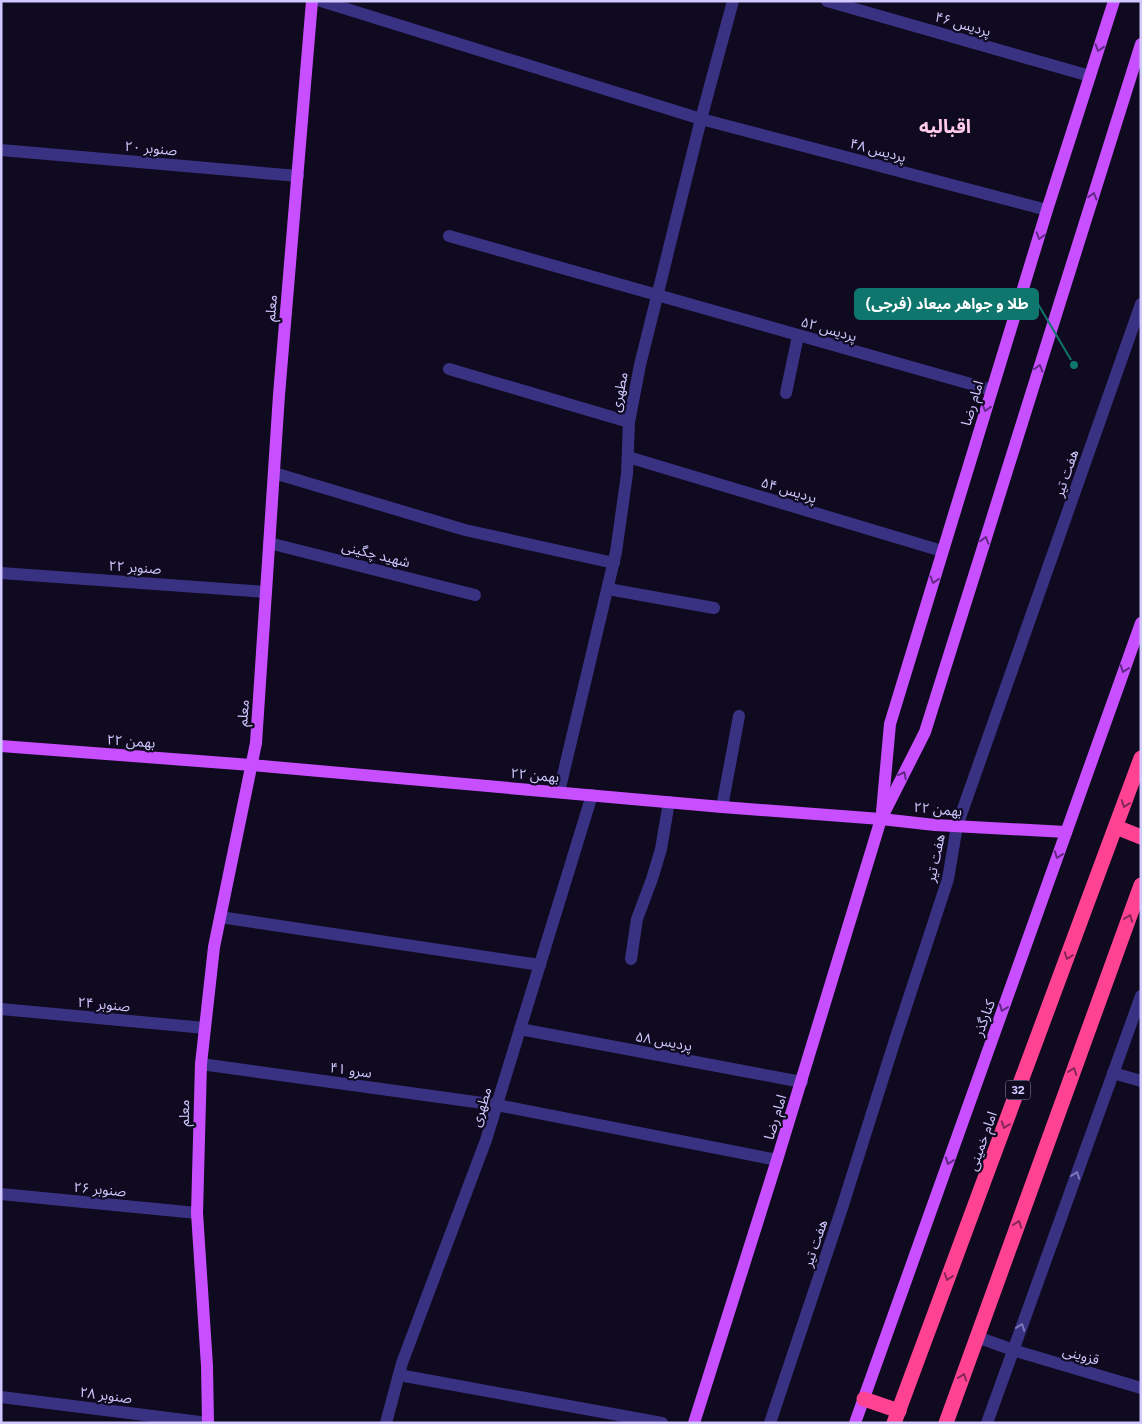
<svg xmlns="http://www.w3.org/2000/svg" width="1142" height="1424" font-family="Figtree,'Noto Sans Arabic',sans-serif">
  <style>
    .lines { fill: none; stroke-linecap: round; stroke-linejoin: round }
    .minor { stroke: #393182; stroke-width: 12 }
    .major { stroke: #c74fff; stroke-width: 12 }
    .highway { stroke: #ff4392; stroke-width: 15 }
    .oneway { stroke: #622984 }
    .oneway2 { stroke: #872658 }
    .oneway3 { stroke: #7d75ba }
    .labels { text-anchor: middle; stroke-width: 4.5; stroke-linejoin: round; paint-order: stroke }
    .shield { fill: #0f0a1f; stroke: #978fbc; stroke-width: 1 }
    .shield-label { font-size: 12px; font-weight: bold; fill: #d1c8ff }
    .street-label { font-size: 14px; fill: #d1c8ff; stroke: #0f0a1f }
    .district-label { font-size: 19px; font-weight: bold; fill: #ffcae8; stroke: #0f0a1f }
    .leader { fill: none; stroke: #0f766e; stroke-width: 2 }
    .callout-dot { fill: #0f766e; stroke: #0f0a1f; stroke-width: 2 }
    .callout { fill: #0f766e; stroke: #0f766e; stroke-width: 2 }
    .callout-label { font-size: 15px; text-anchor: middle; font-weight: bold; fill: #fff }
  </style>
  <rect width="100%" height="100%" fill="#0f0a1f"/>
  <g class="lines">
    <g class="minor">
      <path d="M321 1 701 119 1047 210"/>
      <path d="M827 1 1090 76"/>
      <path d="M1 150 298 176"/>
      <path d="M449 236 992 390"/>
      <path d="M449 369 629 422"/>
      <path d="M786 393 798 336"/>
      <path d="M628 457 942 551"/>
      <path d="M274 473 465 530 614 563"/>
      <path d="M269 543 475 595"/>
      <path d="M1 573 266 592"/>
      <path d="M608 589 714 608"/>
      <path d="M559 792 616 552 627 474 629 422 640 365 701 119 733 1"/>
      <path d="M722 807 739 716"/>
      <path d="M220 917 540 965"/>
      <path d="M631 959 637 919 652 879 661 849 669 802"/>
      <path d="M1 1009 205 1028"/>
      <path d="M520 1029 802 1082"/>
      <path d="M201 1064 497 1105 777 1160"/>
      <path d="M1113 1073 1141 1081"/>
      <path d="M1 1194 197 1213"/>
      <path d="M977 1337 1013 1350 1141 1388"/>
      <path d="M399 1375 662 1423"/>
      <path d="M1 1397 208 1423"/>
      <path d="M386 1423 402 1363 486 1140 592 795"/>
      <path d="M770 1423 842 1208 895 1040 948 879 957 826 1141 304"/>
      <path d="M987 1423 1141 996"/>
    </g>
    <g class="major">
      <path d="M1 746 251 765 722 807 881 819 935 825 1066 832"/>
      <path d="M882 812 890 724 1047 210 1114 1"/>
      <path d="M208 1423 207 1366 197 1213 201 1064 214 947 256 743 279 395 312 1"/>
      <path d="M694 1423 777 1160 881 819 925 732 1141 44"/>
      <path d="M855 1423 1141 623"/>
    </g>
    <g class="highway">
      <path d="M1116 827 1141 837"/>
      <path d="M864 1399 899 1411"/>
      <path d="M894 1423 1141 758"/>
      <path d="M946 1423 1141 885"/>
    </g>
  </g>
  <defs><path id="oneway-chevron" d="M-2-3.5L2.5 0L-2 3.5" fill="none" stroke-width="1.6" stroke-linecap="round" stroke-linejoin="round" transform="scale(1.25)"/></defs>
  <g class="oneway">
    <use href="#oneway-chevron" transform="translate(1099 48) rotate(107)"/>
    <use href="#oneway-chevron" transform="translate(1093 196) rotate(-73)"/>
    <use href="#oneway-chevron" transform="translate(1040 236) rotate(107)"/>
    <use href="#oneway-chevron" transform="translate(1039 368) rotate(-73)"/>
    <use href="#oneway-chevron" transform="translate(986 408) rotate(107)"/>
    <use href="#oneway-chevron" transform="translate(985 540) rotate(-73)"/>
    <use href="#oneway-chevron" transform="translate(934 580) rotate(107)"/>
    <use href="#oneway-chevron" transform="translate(1124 669) rotate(110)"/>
    <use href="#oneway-chevron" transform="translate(903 775) rotate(-63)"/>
    <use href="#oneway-chevron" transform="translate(1058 855) rotate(110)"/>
    <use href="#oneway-chevron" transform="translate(1003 1008) rotate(110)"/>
    <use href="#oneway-chevron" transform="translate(949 1161) rotate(110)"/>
  </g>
  <g class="oneway2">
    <use href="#oneway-chevron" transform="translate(1125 804) rotate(110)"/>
    <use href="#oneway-chevron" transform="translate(1129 918) rotate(-70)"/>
    <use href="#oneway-chevron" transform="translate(1068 956) rotate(110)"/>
    <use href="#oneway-chevron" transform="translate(1073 1071) rotate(-70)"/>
    <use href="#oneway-chevron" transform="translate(1005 1125) rotate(110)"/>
    <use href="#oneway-chevron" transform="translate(1018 1224) rotate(-70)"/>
    <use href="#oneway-chevron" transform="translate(948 1277) rotate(110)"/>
    <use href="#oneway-chevron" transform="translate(963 1377) rotate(-70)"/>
  </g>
  <g class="oneway3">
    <use href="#oneway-chevron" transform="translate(1076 1175) rotate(-70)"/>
    <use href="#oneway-chevron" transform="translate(1021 1327) rotate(-70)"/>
  </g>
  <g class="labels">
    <rect class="shield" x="1005.5" y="1080.5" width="25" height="19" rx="4"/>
    <g class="shield-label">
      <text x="1018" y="1094">32</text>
    </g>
    <g class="street-label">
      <text transform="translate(963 24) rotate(16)" y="5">پردیس ۴۶</text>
      <text transform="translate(151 148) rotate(5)" y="5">صنوبر ۲۰</text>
      <text transform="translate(878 150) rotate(15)" y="5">پردیس ۴۸</text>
      <text transform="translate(271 308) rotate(-85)" y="5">معلم</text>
      <text transform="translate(829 329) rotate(16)" y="5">پردیس ۵۲</text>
      <text transform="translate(619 392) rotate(-79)" y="5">مطهری</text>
      <text transform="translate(972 403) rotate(-73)" y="5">امام رضا</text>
      <text transform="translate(1066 473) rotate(-71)" y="5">هفت تیر</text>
      <text transform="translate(789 490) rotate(17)" y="5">پردیس ۵۴</text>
      <text transform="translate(376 554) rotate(14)" y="5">شهید چگینی</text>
      <text transform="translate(135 567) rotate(4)" y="5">صنوبر ۲۲</text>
      <text transform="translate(243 713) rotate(-86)" y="5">معلم</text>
      <text transform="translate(131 741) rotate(4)" y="5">۲۲ بهمن</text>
      <text transform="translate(535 775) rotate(5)" y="5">۲۲ بهمن</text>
      <text transform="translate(938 809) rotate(5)" y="5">۲۲ بهمن</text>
      <text transform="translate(935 858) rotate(-78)" y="5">هفت تیر</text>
      <text transform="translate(104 1004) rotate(5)" y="5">صنوبر ۲۴</text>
      <text transform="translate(984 1018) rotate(-70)" y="5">کنارگذر</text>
      <text transform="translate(664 1041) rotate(10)" y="5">پردیس ۵۸</text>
      <text transform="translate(351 1070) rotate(8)" y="5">سرو ۴۱</text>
      <text transform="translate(481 1107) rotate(-73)" y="5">مطهری</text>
      <text transform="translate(184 1113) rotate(-89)" y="5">معلم</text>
      <text transform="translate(775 1117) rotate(-73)" y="5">امام رضا</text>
      <text transform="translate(982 1141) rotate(-70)" y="5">امام خمینی</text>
      <text transform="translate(100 1189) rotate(5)" y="5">صنوبر ۲۶</text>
      <text transform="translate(815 1243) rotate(-71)" y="5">هفت تیر</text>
      <text transform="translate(1081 1355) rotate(16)" y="5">قزوینی</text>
      <text transform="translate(106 1395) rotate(7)" y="5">صنوبر ۲۸</text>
    </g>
    <g class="district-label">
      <text x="945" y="133">اقبالیه</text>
    </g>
  </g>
  <path class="leader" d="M1074 365L1038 304"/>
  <circle class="callout-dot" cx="1074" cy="365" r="5"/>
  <rect class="callout" x="855" y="289" width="183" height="30" rx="5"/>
  <g class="callout-label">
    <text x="947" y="309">طلا و جواهر میعاد (فرجی)</text>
  </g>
  <rect width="1142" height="1424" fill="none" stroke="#d1c8ff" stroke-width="5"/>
</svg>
